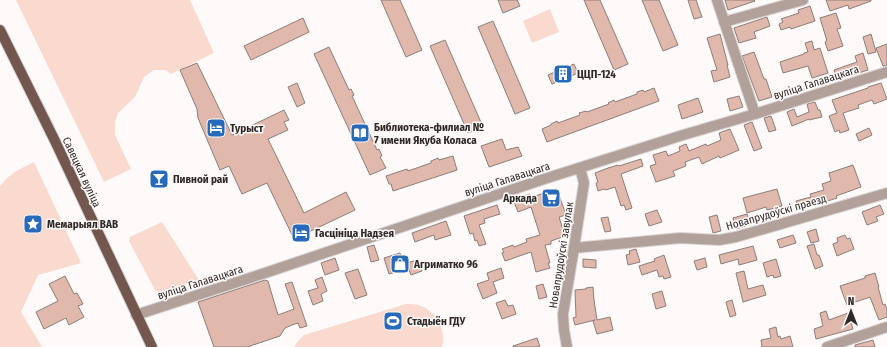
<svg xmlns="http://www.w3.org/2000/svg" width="887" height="347" font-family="'Fira Sans Condensed',sans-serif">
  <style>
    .green { fill: #fad9cf }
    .building { fill: #e1b9ac; stroke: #8d7d79 }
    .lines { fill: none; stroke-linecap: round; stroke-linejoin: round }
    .minor-casing { stroke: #d9d4d3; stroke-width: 12 }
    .major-casing { stroke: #d9d4d3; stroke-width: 12 }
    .minor { stroke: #b2a09a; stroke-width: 10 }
    .major { stroke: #73564d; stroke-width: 10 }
    .labels { text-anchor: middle; stroke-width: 3; stroke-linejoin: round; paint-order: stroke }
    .poi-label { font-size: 11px; font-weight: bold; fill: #2e2826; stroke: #fefaf9; text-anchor: start }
    .street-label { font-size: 11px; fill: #2e2826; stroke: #fefaf9 }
  </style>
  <rect width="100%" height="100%" fill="#fefaf9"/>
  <g class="green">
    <path d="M16 0H190L214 53 171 74 165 70H154L144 77 135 97 118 113 115 122V135L131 169 104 182Z"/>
    <path d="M550 9 559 32 532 43 523 21Z"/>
    <path d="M34 162 81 263 38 275 21 312 42 347H0V186L7 178 16 171Z"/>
    <path d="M162 222 199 280 160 293 155 290 129 241 130 237Z"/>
    <path d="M406 304C411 304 417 304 421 306 437 312 447 331 442 347H294L299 340 304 335Z"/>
  </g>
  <g class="building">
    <path d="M381 0H400L422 50 406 57Z"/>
    <path d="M498 0H517L520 6 503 13Z"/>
    <path d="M584 0H600L628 64 614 70Z"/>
    <path d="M642 0H659L678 45 663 51Z"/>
    <path d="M688 0H696L702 17 694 19Z"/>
    <path d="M725 0H754L755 1 728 10Z"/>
    <path d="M826 0H871V1L849 9 848 5 830 11Z"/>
    <path d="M810 6 815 21 791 29 790 27 781 30 779 24 783 22 781 19 799 13 798 10Z"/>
    <path d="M836 13 841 28 837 29 843 46 828 51 825 42 827 41 820 18Z"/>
    <path d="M767 17 770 26 754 32 756 38 739 43 734 28Z"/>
    <path d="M303 18 309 32 251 60 244 46Z"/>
    <path d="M493 21 530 108 515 114 478 27Z"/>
    <path d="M720 34 728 65H727L730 77 714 82 711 71 717 70 707 38Z"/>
    <path d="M871 34 876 52 868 54 863 37Z"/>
    <path d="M445 40 483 127 468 133 430 46Z"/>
    <path d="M812 41 814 50 820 48 828 73 812 78 808 66 783 73 780 62 804 54V53L808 52 805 43Z"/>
    <path d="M887 44V66H883L876 48Z"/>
    <path d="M329 47 349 90 351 89 354 95 352 96 377 150 379 149 382 156 380 157 386 168 370 175 314 54Z"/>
    <path d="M754 52 764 79H766L772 97 759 101 742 56Z"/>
    <path d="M863 53 868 70 837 80 834 70 857 62 855 56Z"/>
    <path d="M197 63 232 135 284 110 289 120 284 122 288 130 268 139 304 213 346 192 355 210 294 239 267 183 242 194 229 166 220 170 198 118 197 109 180 70Z"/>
    <path d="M574 64 578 73 552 84 548 75Z"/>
    <path d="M297 83 305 103 297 107 288 87Z"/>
    <path d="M881 83 887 99 874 104 872 100 858 105 859 108 843 113 849 130 840 133 839 130 835 132 829 116 837 113 832 100 868 88V87Z"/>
    <path d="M654 88 659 101 547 142 542 129 551 125V124L557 121 558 123 580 115 579 113 586 111 587 112 609 104 608 103 614 100 615 102 637 94V92L643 90 644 92Z"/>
    <path d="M739 96 743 107 730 111 727 99Z"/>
    <path d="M698 98 703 112 682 119 678 105Z"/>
    <path d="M815 102 818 110H820L822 117 809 120V119L792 126 787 112 794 109 797 117 809 112 807 104Z"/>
    <path d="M771 116 776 130 769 132 764 118Z"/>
    <path d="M752 122 762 148 754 151 744 125Z"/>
    <path d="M869 128 872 135 859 141 856 134Z"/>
    <path d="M730 129 739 150 720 158 719 156 702 164 699 157 685 162 686 166 673 171 675 176 656 182 650 166 656 164 653 155 666 151 668 156 680 151 679 147 686 144 689 151 706 144 707 146 721 140 719 133Z"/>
    <path d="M502 139 506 150 518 147 522 156 489 167 481 146Z"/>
    <path d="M453 156 457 170 393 191 391 184H389L386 176 407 169 408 171 431 163V161L438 158 439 160Z"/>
    <path d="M641 159 643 166 621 174 632 208 626 210 624 205 621 206 615 187 606 190 604 189 598 191 596 183 598 182 595 173 608 168 618 165 619 166Z"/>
    <path d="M853 165 861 187 836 196 837 198 799 210 796 201 811 197 810 194 824 190 822 184 831 181 829 173Z"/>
    <path d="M557 189 566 215 559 217 565 236 551 241V244L545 245 550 263H548L550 268 536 272 531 252 505 261 502 253 504 252 502 249 513 245 514 247 527 242 526 239 540 235 531 207 518 212 513 199 530 194 532 197Z"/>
    <path d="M777 189 782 206 767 210 766 207 747 213 743 198Z"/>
    <path d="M497 205 500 214 484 219 485 223 479 225 486 244 479 246 477 240 475 241 473 233 470 234 464 216Z"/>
    <path d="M880 205 884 214 876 217 878 221 867 225 862 212Z"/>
    <path d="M657 210 662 222 649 226 645 214Z"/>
    <path d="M747 214 751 224 736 229 733 218Z"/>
    <path d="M717 215 721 231 713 233 709 217Z"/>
    <path d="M608 217 611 231 605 232 601 218Z"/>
    <path d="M446 221 451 235 435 240 434 235 415 242 412 233Z"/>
    <path d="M816 229 819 241 811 243 807 232Z"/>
    <path d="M793 235 796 243 780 248 777 240Z"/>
    <path d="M845 235 847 239 850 238 854 249 837 256 833 244 838 242 837 238Z"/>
    <path d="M814 244 817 255H819L823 266 815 269 807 246Z"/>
    <path d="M374 245 379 260 371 262 367 247Z"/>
    <path d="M753 246 757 260 739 265 738 259 721 264 719 255Z"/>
    <path d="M636 249 640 262 628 265 626 255 630 254 629 251Z"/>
    <path d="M400 253 405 269 389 274 384 258Z"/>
    <path d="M664 255 671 277 664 279 663 276 659 277 657 270 642 275 639 266 655 261 654 259Z"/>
    <path d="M335 258 339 270 325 275 321 263Z"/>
    <path d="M705 258 707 267 697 270 694 261Z"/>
    <path d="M583 259 596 260V268L583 267Z"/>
    <path d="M776 259 781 276 774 278 773 275 767 277 763 263Z"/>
    <path d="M418 260 422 271 411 275 406 263Z"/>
    <path d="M501 268 504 278 493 282 497 293 483 299 477 284 489 280 487 273Z"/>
    <path d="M358 269 367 295 355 299 345 273Z"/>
    <path d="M744 271 748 289 763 285 766 295 743 302 736 273Z"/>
    <path d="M875 273 879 287H878L883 305 885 304 887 309V317L879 320 870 297 847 305 840 286 865 278V276Z"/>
    <path d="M65 276 74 294 77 293 83 304 78 306 84 317 69 325 66 318 44 329 36 312 58 301 49 284Z"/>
    <path d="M322 277 327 291 321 294 323 301 313 305 308 291 318 288 315 280Z"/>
    <path d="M265 280 268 281 270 288 278 315 294 309 285 284 292 282 307 326 300 328 298 323 292 325 285 328 280 336 247 347H214L198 302Z"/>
    <path d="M543 284 547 297 539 299 536 286Z"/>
    <path d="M593 287 594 300 597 320 610 317 613 330 597 334 593 321 595 320 575 325 573 318 576 317 575 290 586 289V288Z"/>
    <path d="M662 291 666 306 656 309 652 294Z"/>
    <path d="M505 300 508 306 513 305 516 314 502 319 496 303Z"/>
    <path d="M732 300 736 315 730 317 726 302Z"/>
    <path d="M826 311 829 320 848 313 853 329 816 339 814 329 823 326 820 313Z"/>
    <path d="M776 327 778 337 780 336 781 339 790 336 793 347H762L761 340 771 338 769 329Z"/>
    <path d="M537 338 540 347H513V346Z"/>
    <path d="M873 340 875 347H855V345Z"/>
  </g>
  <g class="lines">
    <defs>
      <g id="minor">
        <path d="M717 0 755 114"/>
        <path d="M724 22 803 0"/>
        <path d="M574 248 680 238 719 240 736 237 887 193"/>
        <path d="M136 315 265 273 541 180 683 135 755 114 887 72"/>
        <path d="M567 347 564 330 563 314 574 248 584 183 580 168"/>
        <path d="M827 347 887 327"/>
      </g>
      <path id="major" d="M0 30 55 141 152 347"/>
    </defs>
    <use href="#minor" class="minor-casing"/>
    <use href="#major" class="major-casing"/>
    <use href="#minor" class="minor"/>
    <use href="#major" class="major"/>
  </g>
  <defs>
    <symbol id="building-square" viewBox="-11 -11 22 22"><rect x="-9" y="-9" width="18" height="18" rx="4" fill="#2769ba" stroke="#fefaf9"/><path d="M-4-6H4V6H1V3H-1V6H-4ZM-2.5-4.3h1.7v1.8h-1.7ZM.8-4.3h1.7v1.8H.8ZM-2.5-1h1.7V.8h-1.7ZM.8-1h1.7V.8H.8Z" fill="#fff"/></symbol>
    <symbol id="hotel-square" viewBox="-11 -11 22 22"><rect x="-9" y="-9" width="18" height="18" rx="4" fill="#2769ba" stroke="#fefaf9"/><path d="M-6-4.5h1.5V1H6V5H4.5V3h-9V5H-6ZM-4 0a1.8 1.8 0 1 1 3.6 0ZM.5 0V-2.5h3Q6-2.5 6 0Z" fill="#fff"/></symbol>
    <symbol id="library-square" viewBox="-11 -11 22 22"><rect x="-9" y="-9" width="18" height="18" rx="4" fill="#2769ba" stroke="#fefaf9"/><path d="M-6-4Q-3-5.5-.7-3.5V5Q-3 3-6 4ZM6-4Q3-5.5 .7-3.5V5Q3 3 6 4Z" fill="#fff"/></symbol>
    <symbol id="bar-square" viewBox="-11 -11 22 22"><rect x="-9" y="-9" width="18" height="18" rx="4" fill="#2769ba" stroke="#fefaf9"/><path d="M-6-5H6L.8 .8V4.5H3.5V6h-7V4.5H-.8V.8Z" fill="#fff"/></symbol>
    <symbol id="supermarket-square" viewBox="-11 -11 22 22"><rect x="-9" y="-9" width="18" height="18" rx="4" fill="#2769ba" stroke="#fefaf9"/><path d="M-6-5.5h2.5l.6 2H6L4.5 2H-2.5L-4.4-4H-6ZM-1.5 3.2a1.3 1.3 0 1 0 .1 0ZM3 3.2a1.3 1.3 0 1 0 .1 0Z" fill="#fff"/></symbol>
    <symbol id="sight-square" viewBox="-11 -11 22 22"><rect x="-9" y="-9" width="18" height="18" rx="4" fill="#2769ba" stroke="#fefaf9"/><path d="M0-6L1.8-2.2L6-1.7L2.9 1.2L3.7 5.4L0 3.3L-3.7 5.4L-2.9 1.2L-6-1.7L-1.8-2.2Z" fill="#fff"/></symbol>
    <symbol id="shop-square" viewBox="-11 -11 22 22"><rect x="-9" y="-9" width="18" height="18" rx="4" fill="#2769ba" stroke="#fefaf9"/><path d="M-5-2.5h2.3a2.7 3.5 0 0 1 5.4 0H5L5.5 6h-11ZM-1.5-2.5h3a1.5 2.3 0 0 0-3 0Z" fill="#fff"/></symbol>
    <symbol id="stadium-square" viewBox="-11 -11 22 22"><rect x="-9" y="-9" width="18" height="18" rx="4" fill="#2769ba" stroke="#fefaf9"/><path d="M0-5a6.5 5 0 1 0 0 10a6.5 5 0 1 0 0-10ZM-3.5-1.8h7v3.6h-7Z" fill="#fff"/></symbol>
  </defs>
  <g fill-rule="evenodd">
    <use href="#building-square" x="552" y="63" width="22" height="22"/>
    <use href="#hotel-square" x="205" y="117" width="22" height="22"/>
    <use href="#library-square" x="349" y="122" width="22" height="22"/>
    <use href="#bar-square" x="148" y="168" width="22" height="22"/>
    <use href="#supermarket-square" x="540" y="187" width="22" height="22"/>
    <use href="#sight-square" x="22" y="213" width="22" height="22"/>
    <use href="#hotel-square" x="290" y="222" width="22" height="22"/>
    <use href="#shop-square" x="389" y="253" width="22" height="22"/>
    <use href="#stadium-square" x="382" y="310" width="22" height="22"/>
  </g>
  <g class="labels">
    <g class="poi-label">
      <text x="577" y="78">ЦЦП-124</text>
      <text x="374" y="131">Библиотека-филиал №<tspan x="374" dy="13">7 имени Якуба Коласа</tspan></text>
      <text x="230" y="132">Турыст</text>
      <text x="173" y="183">Пивной рай</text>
      <text x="537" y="202" text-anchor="end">Аркада</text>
      <text x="47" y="228">Мемарыял ВАВ</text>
      <text x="315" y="237">Гасцініца Надзея</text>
      <text x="414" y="268">Агриматко 96</text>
      <text x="407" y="325">Стадыён ГДУ</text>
    </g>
    <g class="street-label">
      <text transform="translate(816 82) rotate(-18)" y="4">вуліца Галавацкага</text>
      <text transform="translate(82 172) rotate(65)" y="4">Савецкая вуліца</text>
      <text transform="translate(507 179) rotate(-18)" y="4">вуліца Галавацкага</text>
      <text transform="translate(776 212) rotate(-16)" y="4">Новапрудоўскі праезд</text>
      <text transform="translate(561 255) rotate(-81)" y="4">Новапрудоўскі завулак</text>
      <text transform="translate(200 282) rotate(-18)" y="4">вуліца Галавацкага</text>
    </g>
  </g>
  <g transform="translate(851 311)" stroke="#fefaf9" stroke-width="3" paint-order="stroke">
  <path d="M0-3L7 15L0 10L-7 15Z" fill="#2e2826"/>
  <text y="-6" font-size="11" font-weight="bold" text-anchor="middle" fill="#2e2826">N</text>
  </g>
</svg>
